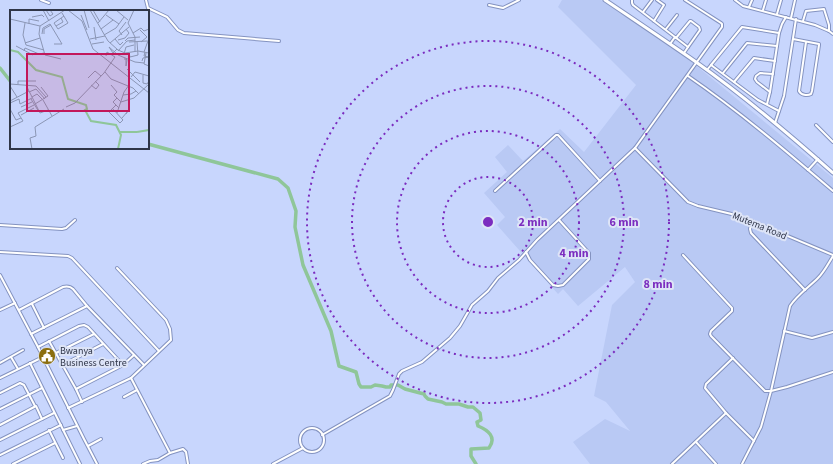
<svg xmlns="http://www.w3.org/2000/svg" width="833" height="464" font-family="'Source Sans 3',sans-serif">
  <style>
    .built { fill: #b9c9f4 }
    .lines { fill: none; stroke-linecap: round; stroke-linejoin: round }
    .river { stroke: #8fc699; stroke-width: 3.5 }
    .minor-casing { stroke: #8493c0; stroke-width: 4 }
    .secondary-casing { stroke: #8493c0; stroke-width: 5 }
    .minor { stroke: #fff; stroke-width: 2 }
    .secondary { stroke: #fff; stroke-width: 3 }
    .ring { fill: none; stroke: #7b2cbf; stroke-width: 2; stroke-dasharray: 2 4 }
    .labels { text-anchor: middle; stroke-width: 4; stroke-linejoin: round; paint-order: stroke }
    .street-label { font-size: 10px; fill: #2f3548; stroke: #dde4f7 }
    .poi-label { font-size: 10px; fill: #2f3548; stroke: #dde4f7; text-anchor: start }
    .inset-river { fill: none; stroke: #8fc699; stroke-width: 2 }
    .inset-road { fill: none; stroke: #8b96b5; stroke-width: 1 }
    .view { fill: #c2185b; fill-opacity: 0.15; stroke: #c2185b; stroke-width: 2 }
    .inset-edge { fill: none; stroke: #2f3548; stroke-width: 2 }
    .centre { fill: #7b2cbf; stroke: #dde4f7; stroke-width: 2 }
    .ring-label { font-size: 12px; text-anchor: middle; font-weight: bold; fill: #7b2cbf; stroke: #dde4f7; stroke-width: 4; stroke-linejoin: round; paint-order: stroke }
  </style>
  <rect width="100%" height="100%" fill="#c8d6fd"/>
  <path class="built" d="M562 0H601L693 63 833 178V464H590L573 442 605 419 630 431 606 402 594 396 612 305 635 282 625 267 578 306 563 289 558 294 497 225 505 217 484 193 507 172 495 157 508 145 523 161 560 129 584 152 636 85 558 7Z"/>
  <g class="lines">
    <g class="river">
      <path d="M0 68 11 82"/>
      <path d="M148 144 278 179 288 188 296 211 295 227 303 265 331 331 339 366 356 372 359 384 361 387H371L375 385 382 386 386 387H390L391 385H398L405 389 424 394 425 396 428 399 442 402 446 404H459L468 407H473L480 413 481 420 477 422 478 426C488 430 497 437 489 448L471 449V456L476 464"/>
    </g>
    <defs>
      <g id="minor">
        <path d="M41 0 49 3"/>
        <path d="M146 0 148 8 167 17 178 30 184 33 279 41"/>
        <path d="M632 0V3L633 5 688 47 684 53"/>
        <path d="M735 0 743 6 815 25 829 31 833 34"/>
        <path d="M489 5 503 8 519 0"/>
        <path d="M749 7 752 0"/>
        <path d="M763 10 766 0"/>
        <path d="M643 12 652 0"/>
        <path d="M777 14 781 0"/>
        <path d="M791 18 795 0"/>
        <path d="M654 21 664 5 657 0"/>
        <path d="M803 21 806 11 824 9 829 25V31"/>
        <path d="M666 29 677 15"/>
        <path d="M676 38 690 21H691L699 27 700 30 688 47"/>
        <path d="M793 39 819 44V45L812 91 811 94C807 96 801 95 799 91L806 42"/>
        <path d="M670 44 675 37"/>
        <path d="M711 65 742 27 779 33"/>
        <path d="M707 70 711 65 758 100 779 111"/>
        <path d="M723 73 747 43 777 46"/>
        <path d="M688 76C739 111 786 151 833 191"/>
        <path d="M734 82 754 58 775 61"/>
        <path d="M770 92 757 82 755 79 756 76 760 73 773 74"/>
        <path d="M767 104 770 92 779 33 782 24 786 17"/>
        <path d="M775 123 784 96 796 19"/>
        <path d="M816 125 833 142"/>
        <path d="M635 148 688 202 698 206 740 216 833 255"/>
        <path d="M808 170 818 159"/>
        <path d="M495 191 556 135H558L600 181"/>
        <path d="M752 221 750 229 751 233 805 290"/>
        <path d="M0 225 62 229 66 228 75 220"/>
        <path d="M0 252 68 256 72 258 159 351"/>
        <path d="M526 252 530 260 553 285 558 286 563 285 589 259V253L559 220"/>
        <path d="M683 255 732 308V311L711 331 710 334 711 336 765 391H771L787 387 833 372"/>
        <path d="M0 275 38 347 84 439 97 464"/>
        <path d="M32 304 44 328"/>
        <path d="M0 310 15 303"/>
        <path d="M19 310 63 287C67 286 70 286 73 289L87 306 144 365"/>
        <path d="M784 331 812 338 833 332"/>
        <path d="M31 334 87 306"/>
        <path d="M49 341 76 389 82 402"/>
        <path d="M38 347 79 326 84 325 88 327 123 365"/>
        <path d="M56 353 94 334"/>
        <path d="M11 357 18 369"/>
        <path d="M733 358 706 384 705 388 726 413 754 441"/>
        <path d="M70 361 103 344"/>
        <path d="M0 363 23 350"/>
        <path d="M30 363 80 464"/>
        <path d="M0 378 43 357"/>
        <path d="M131 378 170 453"/>
        <path d="M76 389 123 365 134 355"/>
        <path d="M0 393 20 383 24 385 35 406"/>
        <path d="M124 397 137 390"/>
        <path d="M68 408 131 378 171 340 170 329 166 320 117 268"/>
        <path d="M0 409 42 388"/>
        <path d="M0 425 36 406 42 419"/>
        <circle cx="312" cy="440" r="12"/>
        <path d="M49 430 63 458"/>
        <path d="M63 430 77 426"/>
        <path d="M322 435 390 396 393 390 399 374 402 371 422 362 450 338 460 326 472 305 488 291 498 278 519 260 537 240 635 148 722 27V24L721 23 685 0"/>
        <path d="M0 440 54 413"/>
        <path d="M696 442 716 464"/>
        <path d="M88 446 101 439"/>
        <path d="M0 455 61 425"/>
        <path d="M13 464 55 443"/>
        <path d="M143 464 150 461 158 460 170 453 183 449 186 452 188 464"/>
        <path d="M273 464 303 448"/>
        <path d="M672 464 726 413"/>
        <path d="M742 464 761 427 771 391 790 306C797 295 809 287 818 278 824 272 828 264 833 256"/>
      </g>
      <path id="secondary" d="M605 0C636 21 666 41 696 62 744 96 789 134 833 173"/>
    </defs>
    <use href="#minor" class="minor-casing"/>
    <use href="#secondary" class="secondary-casing"/>
    <use href="#minor" class="minor"/>
    <use href="#secondary" class="secondary"/>
  </g>
  <g class="ring">
    <circle cx="488" cy="222" r="45"/>
    <circle cx="488" cy="222" r="91"/>
    <circle cx="488" cy="222" r="136"/>
    <circle cx="488" cy="222" r="181"/>
  </g>
  <defs>
    <symbol id="civic-disc" viewBox="-11 -11 22 22"><circle r="9.5" fill="#8b6e0f" stroke="#dde4f7"/><path d="M-.6-6.5H3V-4.5H.6V-3L4-1V1h2V6H-6V1h2V-1L-.6-3ZM-1.2 2.5V6h2.4V2.5Z" fill="#fff"/></symbol>
  </defs>
  <g fill-rule="evenodd">
    <use href="#civic-disc" x="37" y="346" width="20" height="20"/>
  </g>
  <g class="labels">
    <g class="street-label">
      <text transform="translate(760 225) rotate(22)" y="4">Mutema Road</text>
    </g>
    <g class="poi-label">
      <text x="60" y="354">Bwanya<tspan x="60" dy="12">Business Centre</tspan></text>
    </g>
  </g>
  <g transform="translate(10 10)">
    <rect width="139" height="139" fill="#c8d6fd"/>
    <path class="inset-river" d="M0 40 8 42 26 60 52 67 58 89 76 95 77 99 75 100 81 111 106 115 111 125 108 139M110 122H127M127 122 139 120"/>
    <path class="inset-road" d="M33 0 39 11M36 0 40 6 43 4 40 0M58 0 72 11 83 39 139 83M74 0 79 18M80 0 98 31 108 40 115 43 128 41 139 43M83 0 90 12M106 0 118 10M124 0 118 13 125 27V42M52 3 58 13 48 19 44 13 54 6M71 5 77 20M96 5 109 14M22 7 32 5 34 7M0 9 30 16 55 0M15 13 13 25 16 35 34 40M88 13 99 0M19 14V9L29 11M30 16 29 24 35 45 51 49M46 16 53 12 51 8M84 17 86 30M91 19 103 10M130 20 137 27 131 32M123 23 131 18 134 21 139 19M32 24 33 18 40 14 52 34H44M34 24V19L41 15M94 25 106 18 114 7M112 25 109 21 116 12M80 29 95 26M105 29 110 35 113 32M108 30 115 28 119 23 116 19M115 31 118 28 130 27M119 32 137 31M15 33 30 28M100 33 119 17M82 34 94 32M6 36 23 45M99 37 108 45 125 52 134 53M99 37 103 43 107 39M14 41 15 38 29 44 34 43M108 41 117 31 125 30M134 42 139 28M119 43 120 47 128 45 127 32M136 43 134 54 139 56M114 44 116 37 124 35M114 49H116L117 50 116 56V49M132 51 133 48 139 47 134 46 135 42M117 59 130 72M95 62 101 69 123 78 129 84M133 65V73L137 74 139 71M121 67 125 62 139 66M78 68 85 61 91 66M0 74 26 76 36 87M8 74V71H26M16 75 30 103 38 100M81 75 86 79 89 75 85 71M101 75 107 82 104 85 111 92 124 88 139 74M0 76 7 87M19 82 26 79 35 89M113 85 121 84 126 81M22 87 27 84 32 89M107 88 103 92 109 98M21 89 29 102M33 90 42 106M0 91 19 81M0 93 9 89 10 94 22 88M25 94 38 86 31 77M11 97 22 92M56 97 65 93 94 63 105 47 97 42 96 46M102 98 113 110 110 113 99 102 106 95M0 99 6 110 11 108M107 103 114 82 119 75M11 105 24 98M112 108 118 101 116 104M0 117 13 111 8 103 24 95M22 139 20 128 26 126 25 117 54 99"/>
    <path class="view" d="M17 44H119V101H17Z"/>
    <rect width="139" height="139" class="inset-edge"/>
  </g>
  <circle cx="488" cy="222" r="6" class="centre"/>
  <g class="ring-label">
    <text x="533" y="226">2 min</text>
    <text x="624" y="226">6 min</text>
    <text x="574" y="257">4 min</text>
    <text x="658" y="288">8 min</text>
  </g>
</svg>
